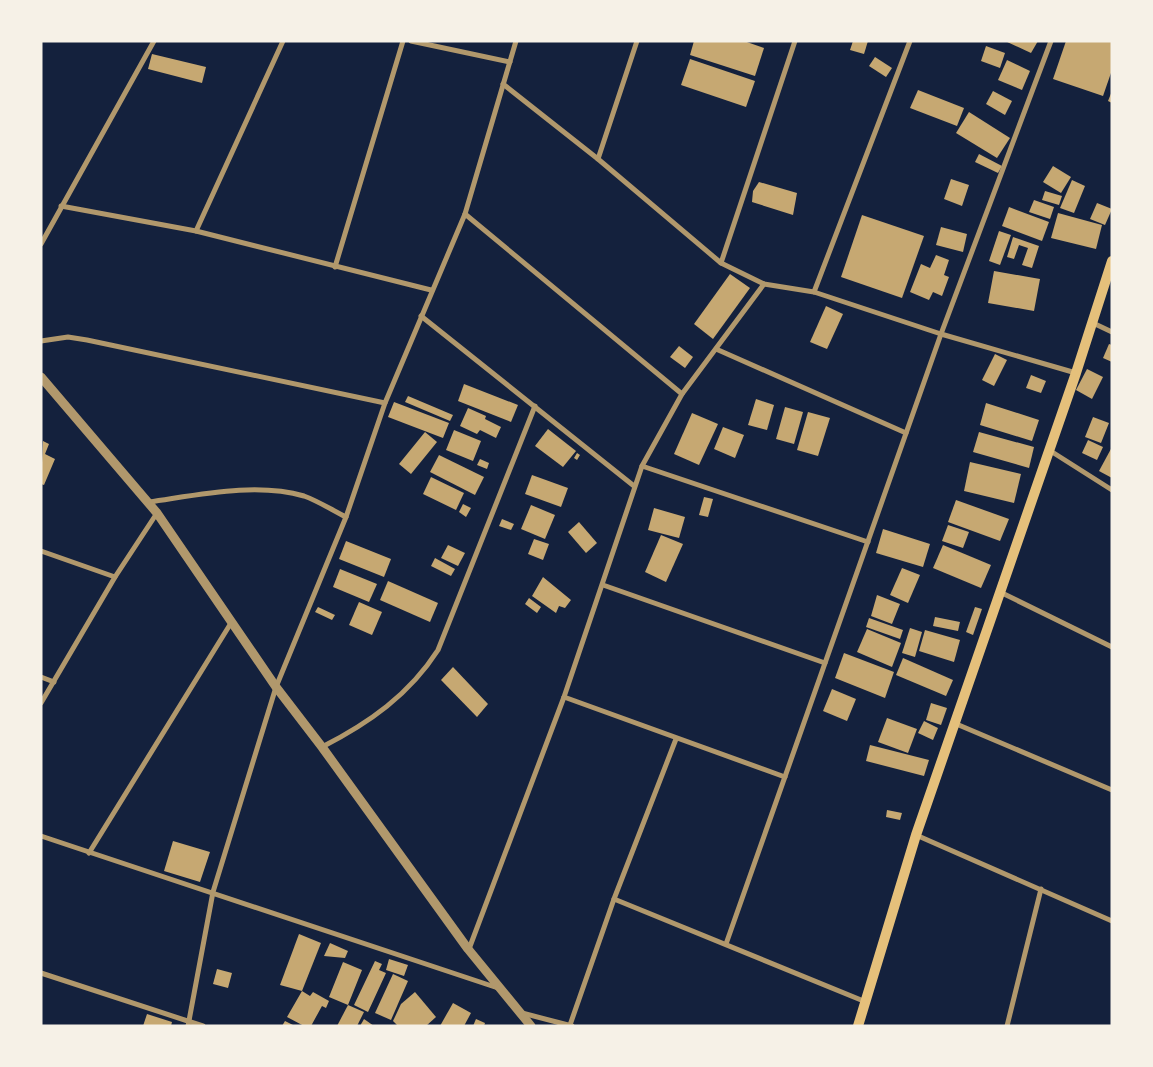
<svg xmlns="http://www.w3.org/2000/svg" width="1153" height="1067" font-family="'Fira Sans Condensed',sans-serif">
  <style>
    .building { fill: #c6a872 }
    .lines { fill: none; stroke-linecap: round; stroke-linejoin: round }
    .minor { stroke: #b1986c; stroke-width: 5 }
    .tertiary { stroke: #b1986c; stroke-width: 9 }
    .secondary { stroke: #e5c07b; stroke-width: 10 }
  </style>
  <rect width="100%" height="100%" fill="#14213d"/>
  <g class="building">
    <path d="M694 41H744L764 48 755 76 690 55Z"/>
    <path d="M853 41H868L864 54 850 50Z"/>
    <path d="M1005 41H1038L1031 53Z"/>
    <path d="M1066 41H1112V70L1103 96 1053 79Z"/>
    <path d="M986 46 1005 53 1000 68 981 61Z"/>
    <path d="M152 54 206 67 202 83 148 69Z"/>
    <path d="M875 57 892 68 886 77 869 66Z"/>
    <path d="M690 59 755 81 746 107 681 85Z"/>
    <path d="M1007 60 1030 71 1022 90 998 80Z"/>
    <path d="M918 90 964 108 957 126 910 108Z"/>
    <path d="M993 91 1012 101 1005 115 986 104Z"/>
    <path d="M1112 91V103L1108 101Z"/>
    <path d="M969 112 1010 138 997 158 956 133Z"/>
    <path d="M979 154 1002 166 998 173 975 162Z"/>
    <path d="M1053 166 1071 177 1061 193 1043 182Z"/>
    <path d="M951 179 969 185 962 206 944 199Z"/>
    <path d="M1072 180 1085 186 1074 213 1060 208Z"/>
    <path d="M759 182 797 193 793 215 752 202 753 191Z"/>
    <path d="M1045 191 1062 196 1059 205 1042 200Z"/>
    <path d="M1034 200 1054 207 1050 219 1029 212Z"/>
    <path d="M1097 203 1112 209 1105 225 1090 219Z"/>
    <path d="M1009 207 1049 222 1042 241 1002 226Z"/>
    <path d="M1058 213 1102 225 1096 249 1051 238Z"/>
    <path d="M862 215 924 236 902 298 841 277Z"/>
    <path d="M941 227 967 234 963 252 936 245Z"/>
    <path d="M999 231 1011 235 1000 265 989 261Z"/>
    <path d="M1013 237 1039 246 1032 268 1022 265 1028 248 1019 245 1014 259 1007 257Z"/>
    <path d="M936 255 949 260 944 275 949 277 942 296 933 292 929 300 910 292 921 264 930 268Z"/>
    <path d="M994 271 1040 279 1034 311 988 303Z"/>
    <path d="M730 274 750 288 713 339 694 324Z"/>
    <path d="M826 306 843 314 827 349 810 342Z"/>
    <path d="M1109 344 1112 345V362L1103 358Z"/>
    <path d="M679 346 693 357 685 368 670 357Z"/>
    <path d="M995 354 1007 360 994 386 982 380Z"/>
    <path d="M1087 369 1103 377 1092 399 1076 390Z"/>
    <path d="M1031 375 1046 381 1041 393 1026 388Z"/>
    <path d="M464 384 518 405 511 422 458 401Z"/>
    <path d="M408 396 453 415 450 421 405 402Z"/>
    <path d="M756 399 774 405 767 430 748 425Z"/>
    <path d="M394 402 449 423 443 438 388 417Z"/>
    <path d="M986 403 1039 420 1032 441 980 425Z"/>
    <path d="M785 407 803 412 794 444 776 439Z"/>
    <path d="M468 408 486 416 485 419 501 427 496 438 480 430 477 434 460 426Z"/>
    <path d="M808 412 830 418 818 456 797 450Z"/>
    <path d="M692 413 718 424 699 465 674 454Z"/>
    <path d="M1093 417 1109 423 1101 443 1085 437Z"/>
    <path d="M723 427 744 435 735 458 714 449Z"/>
    <path d="M548 429 576 451 563 467 535 446Z"/>
    <path d="M454 430 481 441 473 461 446 450Z"/>
    <path d="M425 432 437 442 411 474 399 464Z"/>
    <path d="M979 432 1034 447 1029 468 973 452Z"/>
    <path d="M1088 440 1103 447 1097 460 1082 453Z"/>
    <path d="M43 441 49 444 45 454 55 459 44 485 41 484Z"/>
    <path d="M1112 447V478L1099 471Z"/>
    <path d="M577 453 580 455 577 460 574 458Z"/>
    <path d="M439 455 484 477 475 495 430 472Z"/>
    <path d="M480 459 489 463 487 469 477 465Z"/>
    <path d="M970 462 1021 474 1014 503 964 491Z"/>
    <path d="M532 475 568 488 561 507 525 494Z"/>
    <path d="M431 477 464 493 456 510 423 494Z"/>
    <path d="M704 497 713 499 708 517 699 515Z"/>
    <path d="M956 500 1009 519 1000 541 948 522Z"/>
    <path d="M463 504 471 508 466 517 459 512Z"/>
    <path d="M531 505 555 515 545 539 521 529Z"/>
    <path d="M654 508 685 517 679 538 648 530Z"/>
    <path d="M502 519 514 524 511 530 499 526Z"/>
    <path d="M579 522 597 543 586 553 568 532Z"/>
    <path d="M948 525 969 532 963 548 942 541Z"/>
    <path d="M883 529 930 544 923 567 876 553Z"/>
    <path d="M661 535 683 544 666 582 645 572Z"/>
    <path d="M534 539 549 544 543 560 528 554Z"/>
    <path d="M346 541 391 559 384 577 339 559Z"/>
    <path d="M448 545 465 553 458 566 441 558Z"/>
    <path d="M943 545 991 565 981 588 933 568Z"/>
    <path d="M435 558 455 569 451 576 431 566Z"/>
    <path d="M902 568 920 575 908 603 890 595Z"/>
    <path d="M340 569 377 584 369 602 333 587Z"/>
    <path d="M543 577 571 600 565 608 559 606 556 613 532 596Z"/>
    <path d="M388 581 438 603 430 622 380 600Z"/>
    <path d="M877 595 900 604 892 624 871 616Z"/>
    <path d="M529 598 541 607 537 613 525 604Z"/>
    <path d="M359 602 382 612 372 635 349 625Z"/>
    <path d="M318 607 335 615 332 620 315 612Z"/>
    <path d="M975 607 982 609 973 635 966 632Z"/>
    <path d="M935 617 960 622 958 631 933 626Z"/>
    <path d="M869 618 903 630 900 639 866 627Z"/>
    <path d="M910 628 922 632 915 657 902 653Z"/>
    <path d="M867 629 901 643 892 667 857 652Z"/>
    <path d="M925 630 960 640 954 662 919 651Z"/>
    <path d="M844 653 894 672 885 698 835 678Z"/>
    <path d="M903 658 953 680 946 696 896 675Z"/>
    <path d="M453 667 488 704 477 717 441 680Z"/>
    <path d="M832 689 856 699 847 721 823 711Z"/>
    <path d="M931 703 947 708 941 725 926 720Z"/>
    <path d="M887 718 917 729 908 753 878 742Z"/>
    <path d="M924 721 938 728 933 740 918 733Z"/>
    <path d="M870 745 929 760 924 776 866 761Z"/>
    <path d="M887 810 902 813 900 820 886 817Z"/>
    <path d="M173 841 210 852 200 882 164 871Z"/>
    <path d="M299 934 321 943 302 991 280 985Z"/>
    <path d="M330 943 348 951 345 958 324 956Z"/>
    <path d="M389 959 408 965 404 976 386 970Z"/>
    <path d="M375 961 382 964 379 970 386 973 368 1012 354 1005Z"/>
    <path d="M343 962 362 970 348 1005 329 997Z"/>
    <path d="M217 969 232 973 228 988 213 984Z"/>
    <path d="M393 974 408 981 391 1020 375 1013Z"/>
    <path d="M302 991 310 996 313 992 329 1001 326 1008 322 1006 311 1026H304L287 1017Z"/>
    <path d="M415 992 436 1017 426 1026H398L393 1021 401 1004Z"/>
    <path d="M453 1003 471 1013 464 1026H440Z"/>
    <path d="M348 1005 364 1012 357 1026H337Z"/>
    <path d="M147 1014 172 1022 171 1026H143Z"/>
    <path d="M364 1019 374 1026H360Z"/>
    <path d="M476 1019 485 1023 484 1026H473Z"/>
    <path d="M285 1021 295 1026H282Z"/>
  </g>
  <g class="lines">
    <g class="minor">
      <path d="M411 41 510 62"/>
      <path d="M503 84 598 159 721 263 764 284 814 292 941 334 1076 373"/>
      <path d="M598 159 637 41"/>
      <path d="M61 206 196 231 431 290"/>
      <path d="M465 214 682 394"/>
      <path d="M196 231 283 41"/>
      <path d="M41 244 154 41"/>
      <path d="M721 263 795 41"/>
      <path d="M335 267 403 41"/>
      <path d="M814 292 910 41"/>
      <path d="M421 316 634 486"/>
      <path d="M1093 323 1112 332"/>
      <path d="M41 341 68 337 87 340 385 403"/>
      <path d="M716 349 906 433"/>
      <path d="M1049 450 1112 490"/>
      <path d="M642 466 868 542"/>
      <path d="M149 502C198 495 256 482 304 496 318 501 332 510 346 517"/>
      <path d="M41 551 115 577"/>
      <path d="M603 585 825 663"/>
      <path d="M1000 592 1112 647"/>
      <path d="M41 677 54 682"/>
      <path d="M564 697 785 777"/>
      <path d="M41 703 115 577 157 513"/>
      <path d="M954 723 1112 790"/>
      <path d="M322 747C369 723 409 695 438 650L535 406"/>
      <path d="M916 835 1112 921"/>
      <path d="M41 836 498 988"/>
      <path d="M89 853 231 623"/>
      <path d="M614 899 866 1002"/>
      <path d="M726 944 941 334 1051 41"/>
      <path d="M469 949 564 697 642 466 682 394 764 284"/>
      <path d="M41 973 203 1026"/>
      <path d="M522 1013 572 1026"/>
      <path d="M570 1025 614 899 676 739"/>
      <path d="M188 1026 213 892 276 687 346 517 385 403 465 214 516 41"/>
      <path d="M1007 1026 1041 889"/>
    </g>
    <path class="tertiary" d="M41 377 157 513 276 687 322 747 468 949 531 1026"/>
    <path class="secondary" d="M858 1026 916 835 1076 373 1112 261"/>
  </g>
  <rect width="1153" height="1067" fill="none" stroke="#f6f1e7" stroke-width="85"/>
</svg>
